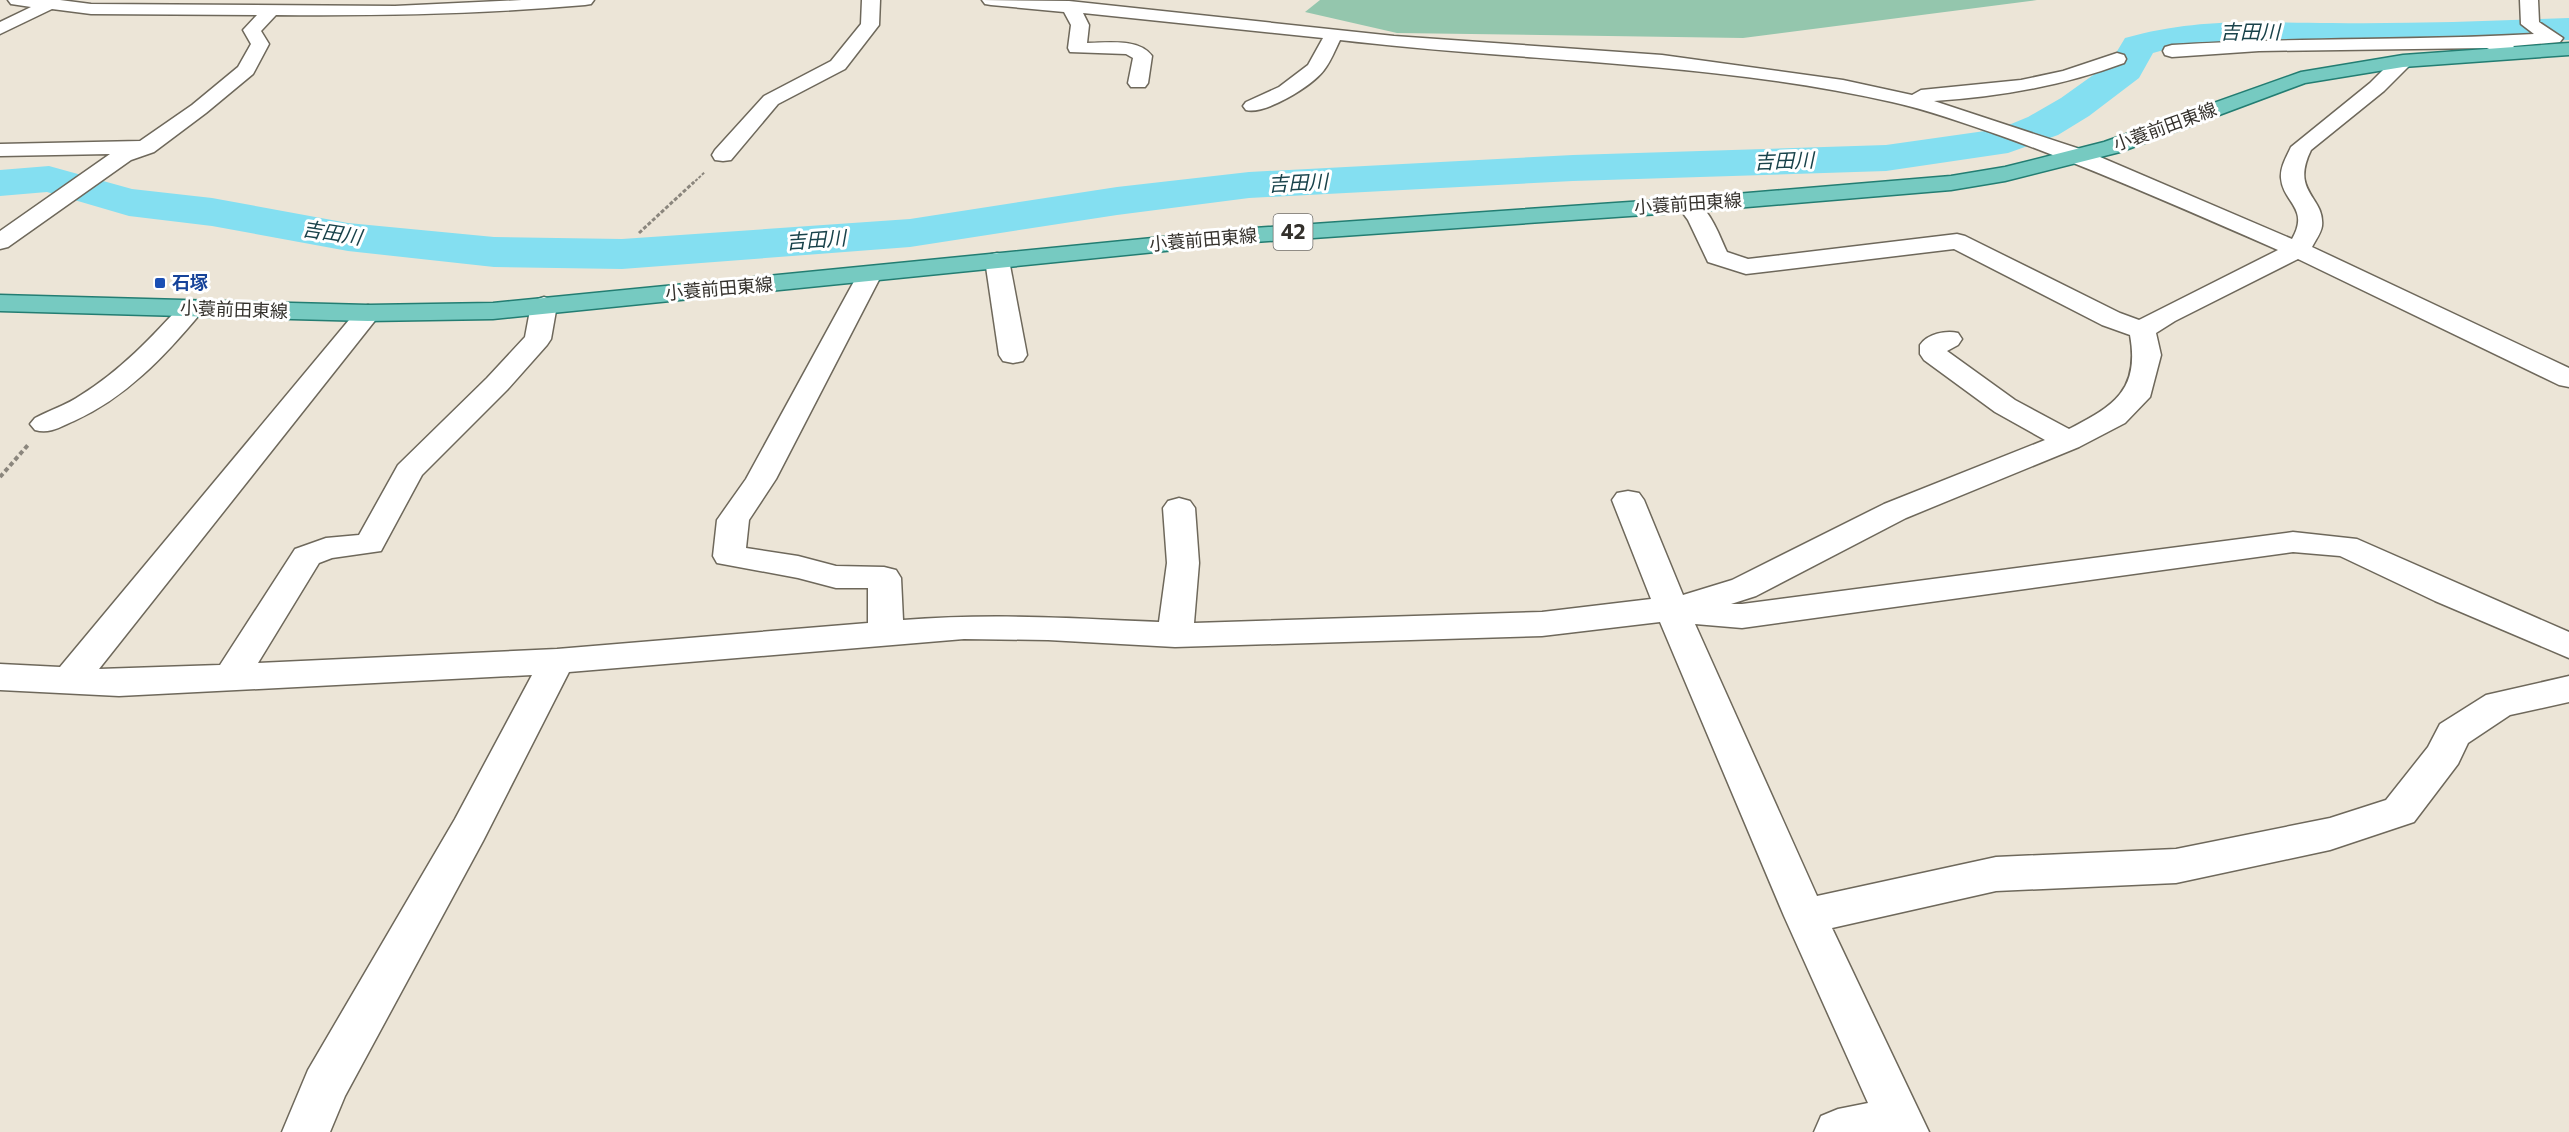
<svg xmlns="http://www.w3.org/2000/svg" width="2569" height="1132" font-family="Commissioner,'Noto Sans JP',sans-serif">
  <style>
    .green { fill: #94c6ad }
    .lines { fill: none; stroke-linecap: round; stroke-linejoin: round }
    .river { fill: #84dff1; fill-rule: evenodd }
    .minor-casing { stroke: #6e685b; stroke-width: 3 }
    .major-casing { stroke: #237d72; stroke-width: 3 }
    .path-far2 { stroke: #8b867d; stroke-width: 2; stroke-dasharray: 3 1.5; stroke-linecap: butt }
    .path-far1 { stroke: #8b867d; stroke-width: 3; stroke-dasharray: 4 2; stroke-linecap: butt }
    .path { stroke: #8b867d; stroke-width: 4; stroke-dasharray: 4.5 3; stroke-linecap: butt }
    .minor { fill: #fff; fill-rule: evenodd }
    .major { fill: #76cac1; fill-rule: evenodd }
    .transit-dot { fill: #1a4fb4; stroke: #fff; stroke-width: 2 }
    .labels { text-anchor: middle; stroke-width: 6; stroke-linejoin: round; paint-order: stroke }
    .far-street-label { font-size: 18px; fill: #34312c; stroke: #fff }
    .far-transit-label { font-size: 18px; font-weight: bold; fill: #164399; stroke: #fff; text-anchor: start }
    .far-water-label { font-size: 20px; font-style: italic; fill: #19434b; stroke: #fff }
    .shield { fill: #fff; stroke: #716f6b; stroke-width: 1.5 }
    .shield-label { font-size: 21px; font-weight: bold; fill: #34312c }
  </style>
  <rect width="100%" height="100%" fill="#ece5d7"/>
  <path class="green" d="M1320 0H2037L1743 38 1397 33 1305 12Z"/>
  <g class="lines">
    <path class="river" d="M2569 18V40C2490 43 2410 46 2331 45 2272 44 2211 36 2153 53L2139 78 2089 116 2058 135 2008 153 1886 171 1573 181 1249 198 1117 215 910 247 622 269 494 267 348 251 212 226 129 216 47 192 0 196V170L49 166 132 189 212 198 348 223 494 237 622 239 910 219 1117 187 1249 172 1573 155 1886 145 1999 129 2028 117 2061 98 2110 63 2125 38C2200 17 2256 23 2332 23 2411 24 2490 21 2569 18Z"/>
    <defs>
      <g id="minor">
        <path d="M8 0H60L91 4 395 6 522 0H594L591 4 585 5C482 14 380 16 276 15L261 31 269 44 253 74 206 113 154 152 131 160 8 247 0 249V231L110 154 0 156V144L140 141 192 105 238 67 251 44 243 30 257 15 91 14 52 9 0 34V22L31 7 11 4Z"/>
        <path d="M862 0H880L879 25 845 69 778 104 731 160 723 161 715 160 712 155 715 150 764 96 831 61 861 24Z"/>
        <path d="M982 0 1069 1 1394 36 1662 55 1843 80 1912 95 1921 90 2021 80 2063 71 2117 53 2124 55 2126 59 2124 63C2062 86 1999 97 1934 101L2086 151 2292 239C2310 208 2283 203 2281 178 2280 167 2287 156 2291 147L2370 83 2396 57H2410L2412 61 2410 65 2384 91 2311 150C2290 193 2325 196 2322 226 2321 233 2315 241 2312 247L2569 368V387L2559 385 2298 259 2175 321 2156 333 2161 355 2150 397 2125 423 2079 447 1906 518 1756 596 1731 604H1742L2293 532 2357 539 2569 632V658L2435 601 2340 556 2293 552 1742 628 1695 624 1817 896 1996 857 2176 849 2330 818 2386 800 2428 747 2440 724 2486 695 2569 676V702L2510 715 2468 743 2458 764 2414 822 2330 850 2176 883 1996 891 1832 928 1929 1132H1814L1821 1116 1838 1109 1868 1103 1784 916 1660 622 1542 636 1175 647 1048 640 964 639 569 672 483 841 345 1096 330 1132H282L308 1070 455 819 532 675 119 696 0 690V664L60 667 359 308 368 305 377 308 381 313 99 669 220 665 295 549 326 538 359 535 398 465 487 378 525 337 531 305 535 300 544 297 553 300 557 305 551 339 547 345 507 390 422 475 381 551 332 558 319 563 258 663 557 649 868 623V588H836L798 578 717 563 713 556 717 520 746 479 858 274 861 269 870 267 879 269 882 274 776 479 749 520 746 548 798 556 836 566 884 567 896 570 901 578 903 620C989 613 1073 618 1159 622L1167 563 1163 508 1168 501 1179 498 1190 501 1195 508 1199 563 1194 623 1542 612 1651 599 1612 500 1617 493 1628 491 1639 493 1644 500 1683 595 1732 580 1884 504 2045 440 1995 412 1924 360 1920 354V345C1927 334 1946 330 1958 333L1962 339 1958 345 1947 351 2015 400 2069 429C2114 406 2140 390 2130 335L2102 325 1954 249 1746 274 1708 262 1688 220 1677 205 1680 200C1706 194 1718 233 1727 252L1748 259 1957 234 1965 236 2120 313 2139 320 2278 250C2186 210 2094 169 1999 135 1964 123 1928 110 1892 102 1711 61 1524 62 1340 40 1335 50 1331 61 1324 70 1312 86 1265 115 1246 110L1243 106 1246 102 1279 87 1308 65 1323 38 1083 13 1089 25 1087 43C1107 43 1139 38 1152 56L1148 83 1145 87H1131L1128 83 1133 58 1126 54 1070 52 1068 48 1071 25 1064 12 991 5 985 4Z"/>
        <path d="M2520 0H2538L2539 22 2563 38 2560 42 2513 46 2520 52 2518 56H2504L2487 48 2259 51 2172 57 2165 55 2163 51 2165 47 2172 45C2293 37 2413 41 2534 34L2521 24Z"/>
        <path d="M997 253 1006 255 1009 260 1027 355 1023 361 1013 363 1003 361 999 355 985 260 988 255Z"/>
        <path d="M191 301 200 304 204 309 200 314C164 357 125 398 74 421 60 427 50 434 35 430L30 424 35 418C50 410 67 405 81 395 120 371 152 337 182 304Z"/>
      </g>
      <path id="major" d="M2569 43V55L2403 67 2305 83 2120 152 2005 181 1951 190 1688 212 1254 242 493 319 368 321 0 311V295L368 305 493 303 1254 228 1688 198 1951 176 2005 167 2104 142 2301 72 2403 55Z"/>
    </defs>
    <use href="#minor" class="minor-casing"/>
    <use href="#major" class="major-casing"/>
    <path class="path-far2" d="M692 184 705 172"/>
    <path class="path-far1" d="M639 233 694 182"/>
    <path class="path" d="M0 477 28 445"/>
    <use href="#minor" class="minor"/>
    <use href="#major" class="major"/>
  </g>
  <rect class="transit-dot" x="154" y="277" width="12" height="12" rx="3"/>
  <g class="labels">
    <g class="far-street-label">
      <text transform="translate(2165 127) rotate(-20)" y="6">小蓑前田東線</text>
      <text transform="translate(1688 204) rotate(-4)" y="6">小蓑前田東線</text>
      <text transform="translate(1203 240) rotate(-5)" y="6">小蓑前田東線</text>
      <text transform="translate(719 289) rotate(-5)" y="6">小蓑前田東線</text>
      <text transform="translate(234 310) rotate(2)" y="6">小蓑前田東線</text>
    </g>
    <g class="far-transit-label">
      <text x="172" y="289">石塚</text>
    </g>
    <g class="far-water-label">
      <text x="2250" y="39">吉田川</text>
      <text transform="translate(1784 161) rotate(-2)" y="7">吉田川</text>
      <text transform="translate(1298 183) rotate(-3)" y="7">吉田川</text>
      <text transform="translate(332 233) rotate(9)" y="7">吉田川</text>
      <text transform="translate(816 240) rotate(-4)" y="7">吉田川</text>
    </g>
    <rect class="shield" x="1273.5" y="214" width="39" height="36" rx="4.5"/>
    <g class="shield-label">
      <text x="1293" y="239">42</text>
    </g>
  </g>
</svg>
